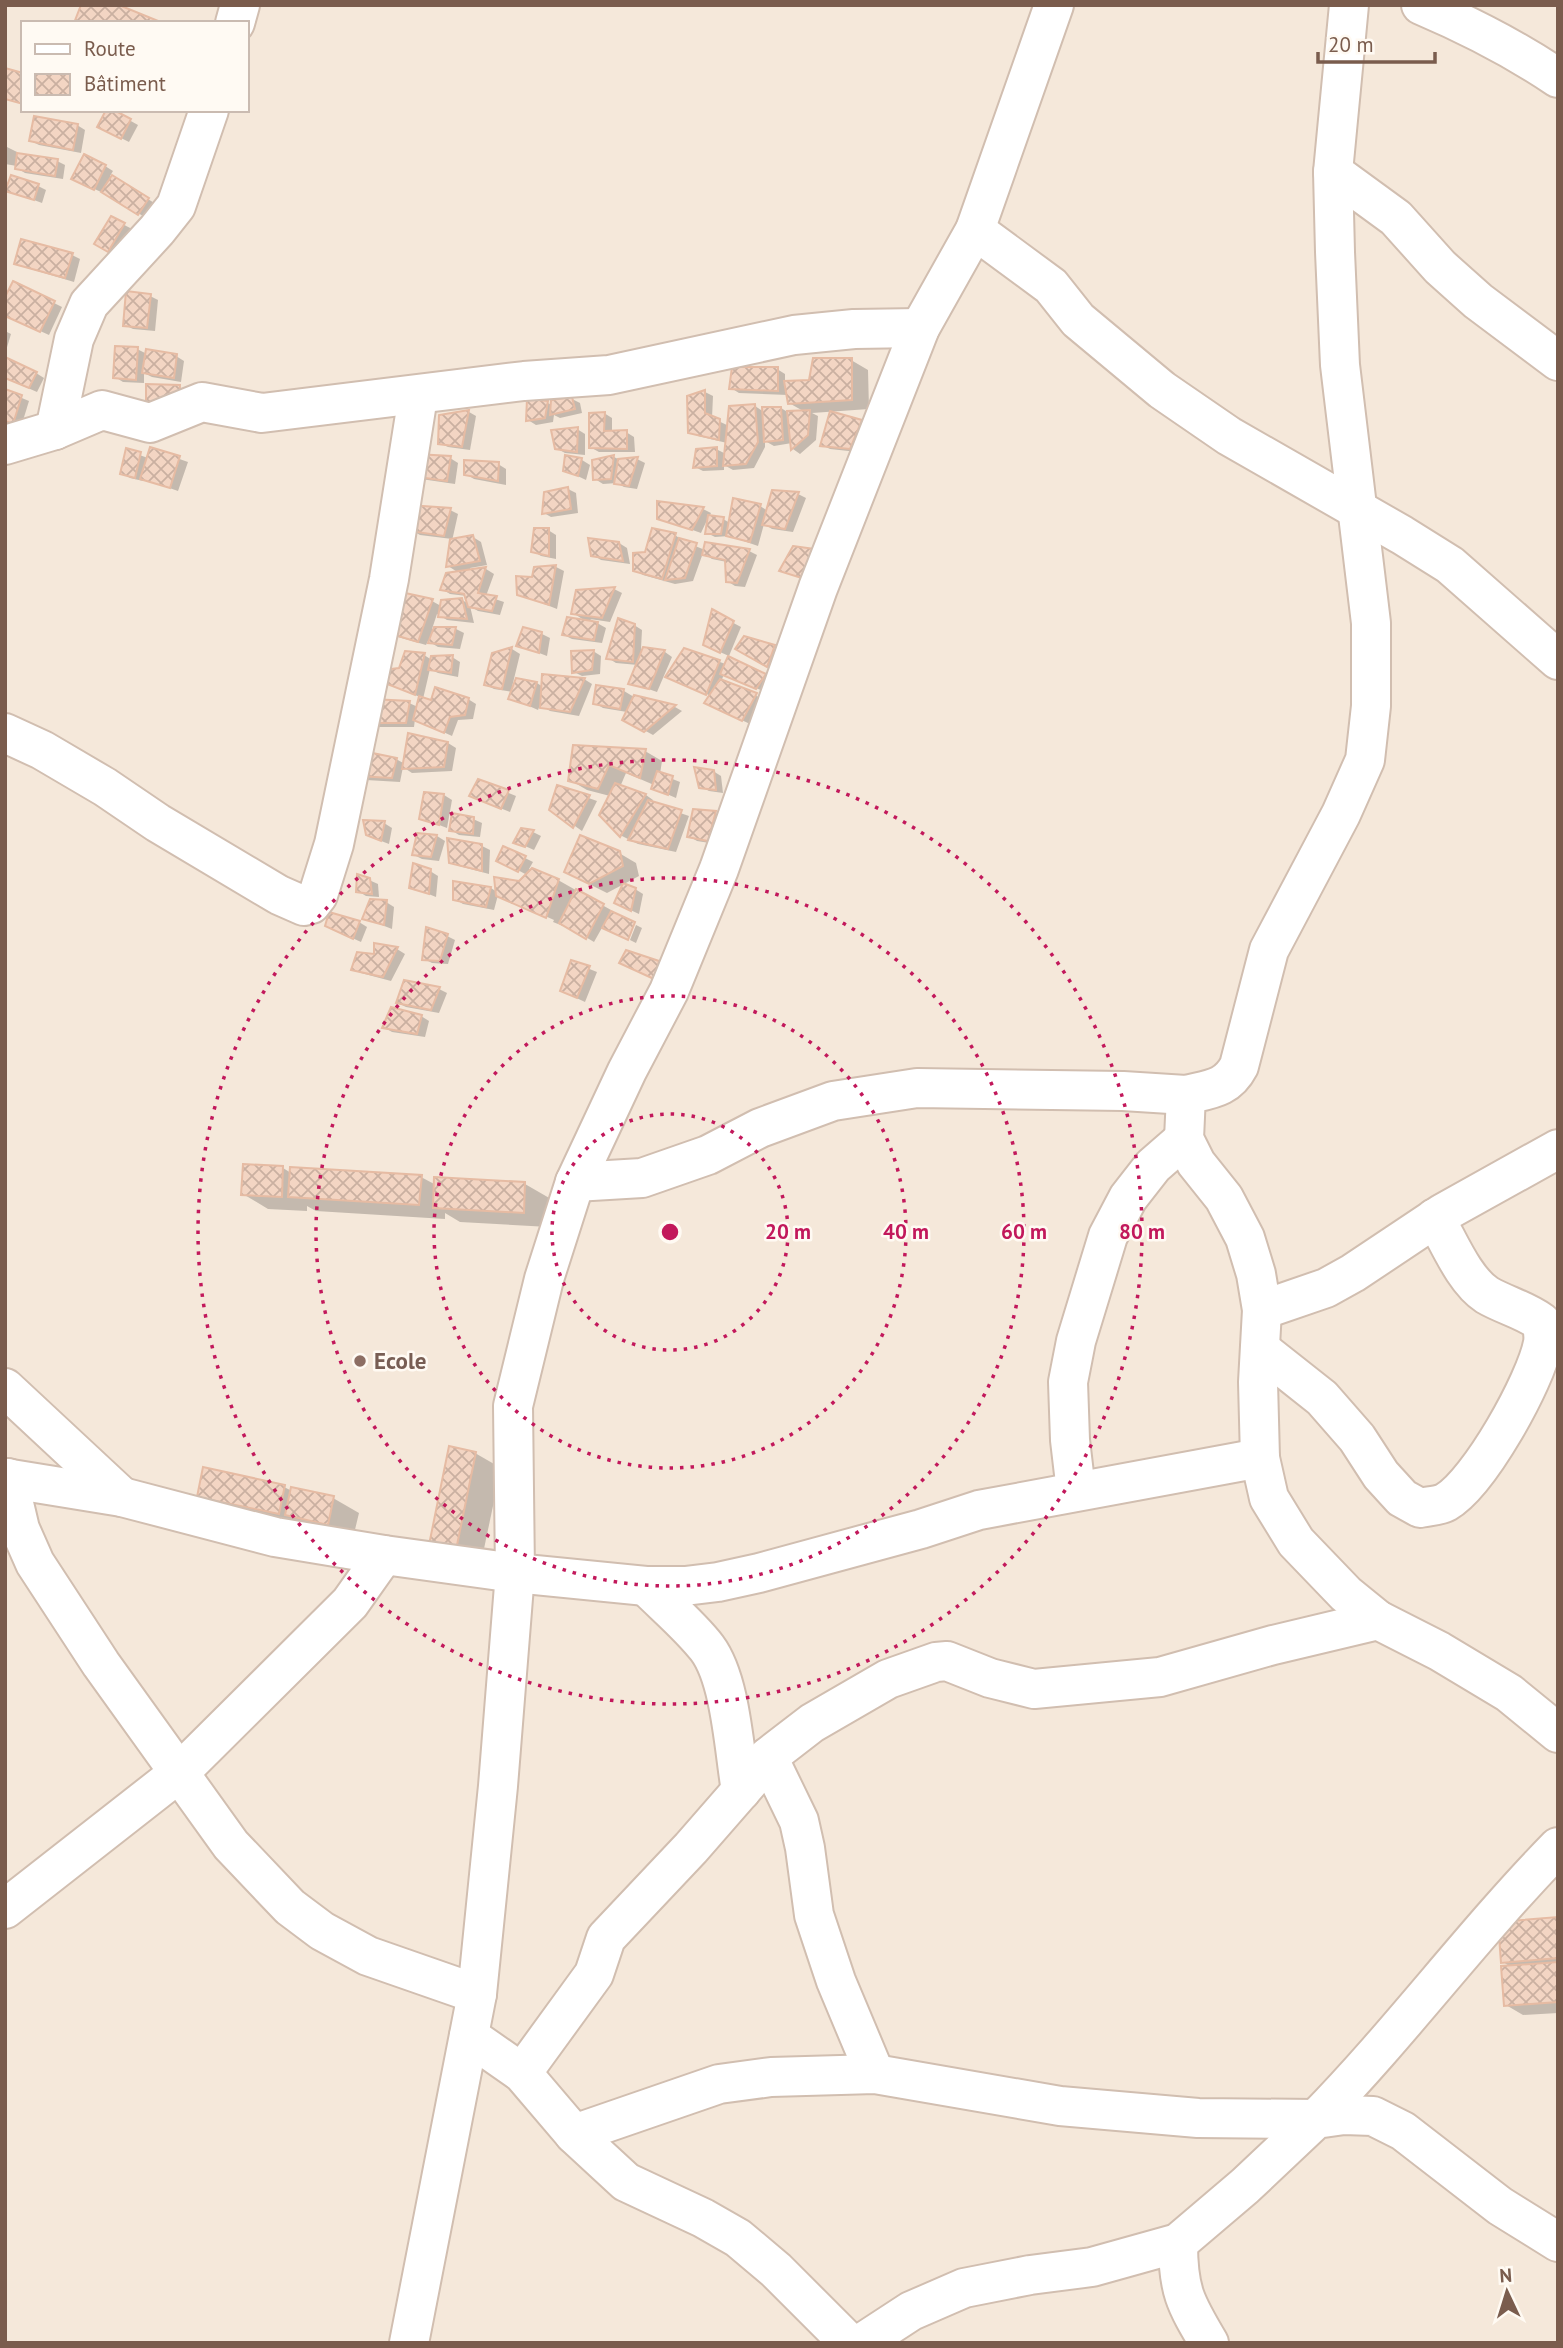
<svg xmlns="http://www.w3.org/2000/svg" width="1563" height="2348" font-family="'PT Sans',sans-serif">
  <style>
    .residential { fill: #f5e8da; fill-rule: evenodd }
    .shadow { fill: #0003 }
    .building { fill: url(#building-cross-hatch); stroke: #e6bba3; stroke-width: 2 }
    .lines { fill: none; stroke-linecap: round; stroke-linejoin: round }
    .minor-casing { stroke: #d1beb0; stroke-width: 42 }
    .minor { stroke: #fff; stroke-width: 38 }
    .ring { fill: none; stroke: #c2185b; stroke-width: 3.5; stroke-dasharray: 3.5 7 }
    .education-dot { fill: #8d6e63; stroke: #fffaf3; stroke-width: 2.5 }
    .labels { text-anchor: middle; stroke-width: 5; stroke-linejoin: round; paint-order: stroke }
    .education-label { font-size: 23px; font-weight: bold; fill: #785e54; stroke: #fffaf3; text-anchor: start }
    .centre { fill: #c2185b; stroke: #fffaf3; stroke-width: 3.5 }
    .ring-label { font-size: 21px; text-anchor: middle; font-weight: bold; fill: #c2185b; stroke: #fffaf3; stroke-width: 5; stroke-linejoin: round; paint-order: stroke }
  </style>
  <defs>
    <pattern id="building-cross-hatch" width="8" height="8" patternUnits="userSpaceOnUse" patternTransform="scale(1.75)"><rect width="8" height="8" fill="#f3d5c3"/><path d="M0 0l8 8M0 8l8-8" fill="none" stroke="#cab0a1"/></pattern>
  </defs>
  <rect width="100%" height="100%" fill="#fdf6ec"/>
  <path class="residential" d="M5 5H1558V2343H5ZM23 23H247V110H23Z"/>
  <g class="shadow">
    <path d="M111 110 138 125 129 142 107 131Z"/>
    <path d="M77 125 85 130 81 153 39 145 31 141Z"/>
    <path d="M5 146 17 152V154L57 161 65 165 63 179 25 173 17 168V166L5 164Z"/>
    <path d="M105 166 113 171 110 176 156 204 146 218 103 191V193L82 183Z"/>
    <path d="M38 186 46 190 42 203 7 190Z"/>
    <path d="M111 218 132 229 117 255 96 244Z"/>
    <path d="M72 255 80 259 74 282 24 267 16 263Z"/>
    <path d="M14 283 62 307 49 335 5 315Z"/>
    <path d="M150 296 158 300 155 331 133 329 125 325Z"/>
    <path d="M5 331 11 334 5 354Z"/>
    <path d="M137 349 147 354 176 356 184 361 181 382 152 377 144 373V383L123 382 115 377Z"/>
    <path d="M851 360 868 370 869 409 812 413 818 416 816 440 800 454 793 449 792 443 774 446 765 441V447L754 468 733 470 724 465V470L703 471 695 467 716 449 726 454 727 443 698 436 690 432 705 392 713 396 712 418 729 426 755 406 764 412 781 408 789 413 805 412 789 403 788 395 739 393 731 388 777 369 785 374V382L810 381Z"/>
    <path d="M36 373 44 378 37 392 5 378Z"/>
    <path d="M5 391 29 401 21 427 5 421Z"/>
    <path d="M572 399 580 403 582 413 560 418 554 415 553 422 536 425 528 420 548 403 553 406Z"/>
    <path d="M469 412 476 416 470 450 448 447 440 443Z"/>
    <path d="M604 413 612 418V432H626L634 437 635 452H599L590 447Z"/>
    <path d="M831 413 862 421 870 426 858 452 830 449 822 445Z"/>
    <path d="M577 429 585 434V455L565 453 556 448Z"/>
    <path d="M151 449 188 462 178 491 144 479 143 481 130 478 122 473 128 451 148 458Z"/>
    <path d="M566 457 582 460 590 465 586 480 565 470Z"/>
    <path d="M614 457 620 460 637 459 645 463 637 489 624 487 617 483 603 484 595 479 594 461Z"/>
    <path d="M450 458 458 463 455 484 421 479Z"/>
    <path d="M498 464 506 469V485L474 479 466 474Z"/>
    <path d="M568 489 576 493 578 513 551 517 544 513Z"/>
    <path d="M798 494 806 498 793 532 772 529 764 524 758 546 729 536 715 537 707 533 708 518 701 533 659 518 703 509 711 513 709 517 723 519 730 523 760 506 768 511Z"/>
    <path d="M450 510 458 514 452 541 473 537 481 542 487 565 470 568 471 571 486 569 494 574 486 596 504 602 500 615 478 611 470 606 474 623 447 620 437 614 432 629H456L464 633 460 649 438 647 428 641 426 645 398 637 390 632 398 593 432 601 441 606 462 600 469 604 467 596 450 594 442 589 459 573 448 566 452 539 420 535 411 530Z"/>
    <path d="M548 530 556 535V559L541 556 533 551Z"/>
    <path d="M675 535 683 541 705 550 749 551 757 555 745 587 735 586 727 581V562L712 559 703 553 693 581 675 584 643 575 635 570 646 553Z"/>
    <path d="M619 543 627 548 630 564 601 560 593 555Z"/>
    <path d="M556 567 564 571 557 609 519 594 533 578 535 569Z"/>
    <path d="M614 589 622 593 610 622 590 619 606 628 602 643 572 639 564 635 587 622 573 613Z"/>
    <path d="M713 612 741 627 729 656 713 649Z"/>
    <path d="M634 625 642 630 641 649 665 652 672 657 657 692 631 683 638 665 616 663 608 658Z"/>
    <path d="M542 634 550 638 547 656 518 645Z"/>
    <path d="M744 638 782 652 775 670 737 649Z"/>
    <path d="M512 649 520 654 512 687 514 688 517 680 537 683 543 687 584 679 592 684 579 716 550 711 540 705 538 710 511 698 513 692 494 689 486 685 493 654Z"/>
    <path d="M685 650 772 680 765 692 724 674 721 682 764 699 750 724 714 707 711 696 675 680Z"/>
    <path d="M593 651 601 656 600 674 582 676 574 672Z"/>
    <path d="M424 655 432 660 452 657 460 662 458 677 438 673 430 669 423 699 432 702 468 699 476 704 473 719 458 720 452 736 415 719 414 727H379L371 723 409 703 418 707 420 697 387 684 401 670Z"/>
    <path d="M598 687 624 691 634 697 675 707 682 711 653 735 624 719 627 712 603 708 595 703Z"/>
    <path d="M448 743 456 748 452 771 412 773 403 767 400 782 366 780 360 752 396 759 405 764Z"/>
    <path d="M574 747 645 751 662 761 660 774 680 782 676 798 653 788 654 785 626 773 620 787 646 795 653 800 651 803 689 816 676 852 638 844 622 836 601 815 610 796 587 790 570 780Z"/>
    <path d="M713 771 721 776 723 793 709 791 700 786Z"/>
    <path d="M479 781 516 796 510 812 480 800Z"/>
    <path d="M558 787 597 801 582 831 551 809Z"/>
    <path d="M444 795 452 800 447 828 421 818Z"/>
    <path d="M715 813 723 817 716 844 697 841 689 836Z"/>
    <path d="M473 819 482 823 480 837 459 835 451 830Z"/>
    <path d="M384 823 392 828 389 844 376 839Z"/>
    <path d="M533 832 541 836 534 850 516 842Z"/>
    <path d="M418 835 437 836 445 841 439 861 422 859 414 855Z"/>
    <path d="M482 846 490 850 489 874 459 866 451 862Z"/>
    <path d="M619 853 636 863 639 876 607 893 583 881Z"/>
    <path d="M525 858 533 862 529 869 558 880 611 910 610 912 633 923 612 932 603 926 594 942 564 924 563 926 553 922 554 920 512 901V904L498 895 494 910 463 904 455 899 491 888 497 892 519 883 527 875 499 860Z"/>
    <path d="M430 871 438 876 436 897 411 887Z"/>
    <path d="M369 880 378 884 379 897 366 896 358 891Z"/>
    <path d="M635 889 643 894 639 914 624 907Z"/>
    <path d="M386 902 394 907 392 929 364 918Z"/>
    <path d="M359 922 367 927 361 942 335 930Z"/>
    <path d="M636 925 642 928 636 943 630 940Z"/>
    <path d="M447 936 455 940 448 964 432 963 424 959Z"/>
    <path d="M376 945 397 949 405 954 391 981 361 973 353 969 376 956Z"/>
    <path d="M572 962 597 972 585 1002 570 995Z"/>
    <path d="M439 989 447 993 439 1013 406 1007 398 1003Z"/>
    <path d="M421 1016 429 1021 425 1037 392 1032 384 1027Z"/>
    <path d="M283 1168 291 1173 421 1177 436 1185 525 1184 551 1199 549 1227 460 1222 445 1213V1219L316 1211 307 1206V1211L268 1209 243 1194Z"/>
    <path d="M475 1453 501 1468 481 1563 431 1544Z"/>
    <path d="M284 1487 292 1491 333 1498 359 1513 353 1538 225 1510 199 1496Z"/>
    <path d="M1558 1919V2013L1523 2015 1506 2005 1511 1967 1503 1962Z"/>
  </g>
  <g class="building">
    <path d="M81 5H119L163 23H74Z"/>
    <path d="M5 68 23 73V104L5 99Z"/>
    <path d="M106 110H114L131 119 121 139 97 127Z"/>
    <path d="M34 116 78 124 73 150 29 141Z"/>
    <path d="M17 153 58 159 55 176 15 169Z"/>
    <path d="M84 154 106 165 94 190 71 179Z"/>
    <path d="M11 175 39 184 34 200 5 191Z"/>
    <path d="M112 175 149 198 138 215 101 192Z"/>
    <path d="M111 216 125 223 108 252 94 244Z"/>
    <path d="M21 239 73 253 65 278 14 264Z"/>
    <path d="M13 281 55 301 40 332 5 316V297Z"/>
    <path d="M126 291 151 294 147 328 123 326Z"/>
    <path d="M115 346 138 347 136 380 113 378Z"/>
    <path d="M146 349 177 354 174 378 142 373Z"/>
    <path d="M5 357 37 372 29 388 5 378Z"/>
    <path d="M813 358H852V400L788 404 784 381 809 380Z"/>
    <path d="M732 367H778V391L729 389Z"/>
    <path d="M146 384 180 385 179 405 146 404Z"/>
    <path d="M5 389 22 395 13 424 5 421Z"/>
    <path d="M705 390V413L720 419 719 440 688 433 687 396Z"/>
    <path d="M572 397 575 409 550 415 551 400Z"/>
    <path d="M527 399 548 401 545 418 526 421Z"/>
    <path d="M755 404 758 442 746 464 723 466 729 406Z"/>
    <path d="M762 407H781L783 440 764 442Z"/>
    <path d="M469 410 462 447 438 444 439 415Z"/>
    <path d="M810 410 808 435 791 450 787 411Z"/>
    <path d="M830 411 862 420 850 449 820 446Z"/>
    <path d="M605 412 604 431 627 430V449L589 448V413Z"/>
    <path d="M578 427 577 452 555 449 551 430Z"/>
    <path d="M150 447 180 456 170 488 140 479Z"/>
    <path d="M717 447V466L693 468 696 449Z"/>
    <path d="M126 448 141 452 135 478 120 474Z"/>
    <path d="M415 454 451 456 447 481 411 476Z"/>
    <path d="M565 455 582 458 578 476 563 471Z"/>
    <path d="M614 455 611 479 593 480 592 460Z"/>
    <path d="M638 457 629 486 614 484 618 459Z"/>
    <path d="M464 460 499 462 498 481 464 475Z"/>
    <path d="M568 487 571 509 542 514 544 492Z"/>
    <path d="M772 490 799 492 785 529 762 525Z"/>
    <path d="M733 498 761 504 750 542 726 536Z"/>
    <path d="M657 501 704 507 692 530 657 519Z"/>
    <path d="M408 505 451 508 444 536 410 531Z"/>
    <path d="M708 515 724 517 721 534H705Z"/>
    <path d="M534 528H549V556L531 552Z"/>
    <path d="M652 528 676 533 662 579 633 571V553L645 552Z"/>
    <path d="M473 535 480 561 446 567 450 539Z"/>
    <path d="M588 538 619 542 623 561 591 556Z"/>
    <path d="M679 538 697 543 685 578 665 580Z"/>
    <path d="M705 542 750 549 737 583 726 582 725 560 702 555Z"/>
    <path d="M793 546 822 550 805 579 779 571Z"/>
    <path d="M556 565 549 605 517 595 516 576 532 577 534 567Z"/>
    <path d="M486 567 478 593 497 596 492 611 468 607 464 594 440 590 446 573Z"/>
    <path d="M615 587 602 618 571 614 576 590Z"/>
    <path d="M396 591 433 599 418 642 388 633Z"/>
    <path d="M462 598 467 619 438 617 441 600Z"/>
    <path d="M712 609 734 621 720 653 703 645Z"/>
    <path d="M567 617 598 622 594 640 562 635Z"/>
    <path d="M618 618 635 624 633 662 606 659Z"/>
    <path d="M434 627H456L452 645 428 643Z"/>
    <path d="M523 627 542 632 539 653 516 646Z"/>
    <path d="M744 636 775 645 767 667 735 649Z"/>
    <path d="M512 647 502 689 484 685 492 653Z"/>
    <path d="M643 647 665 650 649 689 628 684Z"/>
    <path d="M684 648 720 660 706 695 665 677Z"/>
    <path d="M594 650 592 670 572 673 571 651Z"/>
    <path d="M405 651 425 653 415 695 377 680 383 670 399 668Z"/>
    <path d="M453 655 451 673 428 670 431 656Z"/>
    <path d="M728 656 766 674 756 689 720 674Z"/>
    <path d="M542 674 585 678 570 712 540 708Z"/>
    <path d="M516 678 537 682 530 706 508 699Z"/>
    <path d="M720 679 757 693 742 721 704 703Z"/>
    <path d="M596 685 624 689 620 709 593 704Z"/>
    <path d="M435 687 469 698 465 715 450 717 444 733 413 720 419 696 431 700Z"/>
    <path d="M634 695 676 705 644 732 622 720Z"/>
    <path d="M371 699 410 701 406 723H370Z"/>
    <path d="M408 733 448 742 444 767 402 769Z"/>
    <path d="M573 745 646 749 640 778 609 765 598 789 568 781Z"/>
    <path d="M358 750 397 758 392 778 356 776Z"/>
    <path d="M694 767 714 770 716 790 699 788Z"/>
    <path d="M657 771 673 776 668 795 651 789Z"/>
    <path d="M478 779 509 790 501 809 469 796Z"/>
    <path d="M615 783 646 794 620 837 599 815Z"/>
    <path d="M557 785 590 795 573 828 549 810Z"/>
    <path d="M424 792 444 794 439 825 419 819Z"/>
    <path d="M648 800 682 810 668 849 628 840Z"/>
    <path d="M693 809 716 811 708 841 687 837Z"/>
    <path d="M452 813 474 817 473 834 449 831Z"/>
    <path d="M363 820 385 821 381 841 366 835Z"/>
    <path d="M521 828 534 830 525 847 513 843Z"/>
    <path d="M417 833 437 835 431 857 412 855Z"/>
    <path d="M580 835 620 851 623 866 589 884 564 872Z"/>
    <path d="M447 838 482 844V871L449 863Z"/>
    <path d="M503 846 526 856 518 872 496 861Z"/>
    <path d="M413 863 431 869 429 894 409 888Z"/>
    <path d="M532 868 559 879 546 918 496 896 494 877 519 881Z"/>
    <path d="M357 874 370 878 372 894 356 892Z"/>
    <path d="M453 881 491 887 486 907 453 900Z"/>
    <path d="M623 883 636 888 631 911 614 903Z"/>
    <path d="M576 889 604 904 586 939 559 923Z"/>
    <path d="M370 899 387 900 384 925 362 919Z"/>
    <path d="M611 911 635 922 628 940 602 928Z"/>
    <path d="M329 912 360 921 353 939 325 926Z"/>
    <path d="M426 927 448 934 440 961 422 960Z"/>
    <path d="M374 943 398 947 383 977 351 970 357 952 374 954Z"/>
    <path d="M626 950 659 961 654 979 619 963Z"/>
    <path d="M571 960 590 966 577 998 560 991Z"/>
    <path d="M404 980 440 987 431 1010 396 1003Z"/>
    <path d="M391 1007 422 1015 417 1034 382 1028Z"/>
    <path d="M243 1164 283 1166 282 1197 241 1195Z"/>
    <path d="M290 1167 422 1175 419 1205 288 1197Z"/>
    <path d="M434 1177 525 1182 524 1213 433 1208Z"/>
    <path d="M449 1446 476 1452 456 1550 429 1545Z"/>
    <path d="M203 1467 285 1485 279 1514 197 1497Z"/>
    <path d="M291 1487 334 1496 328 1525 285 1515Z"/>
    <path d="M1558 1917V1958L1501 1963 1498 1922Z"/>
    <path d="M1558 1962V2002L1504 2006 1501 1966Z"/>
  </g>
  <g class="lines">
    <defs>
      <g id="minor">
        <path d="M1349 5 1333 172 1335 252 1340 365 1371 623V706L1365 760 1341 814 1269 950 1239 1066C1227 1089 1210 1089 1186 1095L1184 1139 1196 1163 1224 1198 1245 1238 1256 1274 1262 1310 1258 1382 1260 1458 1269 1498 1296 1542 1346 1594 1378 1620 1439 1651 1509 1693 1558 1733"/>
        <path d="M1421 5C1468 25 1515 49 1558 78"/>
        <path d="M235 23 240 5"/>
        <path d="M1333 172 1396 218 1440 267 1478 301 1558 361"/>
        <path d="M975 230 1051 286 1078 320 1162 390 1229 436 1402 535 1450 565 1558 660"/>
        <path d="M55 430 74 339 89 304 157 230 176 206 209 110"/>
        <path d="M5 445 55 430 102 410 150 423 202 402 262 413 524 381 609 375 794 335 854 329 920 328"/>
        <path d="M5 733 42 750 105 787 158 823 279 895 304 906 311 904 318 895 334 844 389 579 418 396"/>
        <path d="M575 1182 642 1178 708 1155 760 1128 833 1101 917 1088 1123 1091 1186 1095"/>
        <path d="M1262 1310 1326 1288 1353 1273 1443 1213 1558 1149"/>
        <path d="M1260 1349 1322 1398 1357 1438 1381 1475 1402 1498 1420 1508C1428 1506 1439 1506 1446 1502 1479 1483 1536 1381 1543 1343 1544 1336 1543 1329 1541 1322 1525 1310 1504 1305 1487 1295 1464 1280 1449 1242 1435 1218"/>
        <path d="M5 1388 122 1497"/>
        <path d="M5 1478 122 1497 275 1537 384 1555 515 1573 646 1586H685L718 1582 759 1573 921 1529 979 1510 1260 1458"/>
        <path d="M8 1478 20 1529 35 1563 101 1664 231 1845 290 1907 322 1931 368 1956 477 1994"/>
        <path d="M1076 1491 1070 1440 1068 1382 1076 1341 1108 1236 1128 1198 1153 1166 1184 1139"/>
        <path d="M646 1586C666 1606 690 1626 707 1648 731 1680 734 1750 741 1791"/>
        <path d="M768 1757 799 1821 805 1848 814 1915 836 1981 875 2074"/>
        <path d="M5 1909 180 1772 350 1603 384 1555"/>
        <path d="M469 2036 522 2073 574 2134 626 2182 703 2218 738 2238 776 2270 849 2343"/>
        <path d="M522 2073 594 1974 606 1938 691 1848 759 1770 768 1757 812 1723 888 1679 936 1662 947 1661 990 1678 1034 1689 1160 1677 1273 1645 1378 1620"/>
        <path d="M574 2134 719 2084 771 2077 875 2074 1060 2106 1198 2118 1316 2119C1401 2032 1473 1934 1558 1847"/>
        <path d="M1178 2243C1178 2290 1185 2303 1209 2343"/>
        <path d="M409 2343 477 1994 498 1786 515 1573 513 1406 544 1279 575 1182 627 1071 669 991 719 869 818 588 920 328 975 230 1054 5"/>
        <path d="M862 2343 911 2311 964 2288 1030 2275 1092 2267 1178 2243 1245 2186 1316 2119 1344 2115 1373 2116 1403 2131 1500 2206 1558 2242"/>
      </g>
    </defs>
    <use href="#minor" class="minor-casing"/>
    <use href="#minor" class="minor"/>
  </g>
  <g class="ring">
    <circle cx="670" cy="1232" r="118"/>
    <circle cx="670" cy="1232" r="236"/>
    <circle cx="670" cy="1232" r="354"/>
    <circle cx="670" cy="1232" r="472"/>
  </g>
  <circle class="education-dot" cx="360" cy="1361" r="7"/>
  <g class="labels">
    <g class="education-label">
      <text x="374" y="1369">Ecole</text>
    </g>
  </g>
  <circle cx="670" cy="1232" r="10" class="centre"/>
  <g class="ring-label">
    <text x="788" y="1239">20 m</text>
    <text x="906" y="1239">40 m</text>
    <text x="1024" y="1239">60 m</text>
    <text x="1142" y="1239">80 m</text>
  </g>
  <rect width="1563" height="2348" fill="none" stroke="#7a5c4d" stroke-width="14"/>
  <rect x="21" y="21" width="228" height="91" fill="#fffaf3" stroke="#cabbb1" stroke-width="2"/>
  <rect x="35" y="44" width="35" height="10" fill="#ffffff" stroke="#cabbb1" stroke-width="2"/>
  <text x="84" y="56" font-size="21" fill="#7a5c4d">Route</text>
  <rect x="35" y="74" width="35" height="21" fill="url(#building-cross-hatch)" stroke="#cabbb1" stroke-width="2"/>
  <text x="84" y="91" font-size="21" fill="#7a5c4d">Bâtiment</text>
  <g transform="translate(1507 2292) rotate(356)" stroke="#fffaf3" stroke-width="5" paint-order="stroke">
  <path d="M0-5L12 26L0 18L-12 26Z" fill="#7a5c4d"/>
  <text y="-10" font-size="19" font-weight="bold" text-anchor="middle" fill="#7a5c4d">N</text>
  </g>
  <path d="M1318 52v10h117v-10" fill="none" stroke="#7a5c4d" stroke-width="3.5"/>
  <text x="1328" y="52" font-size="21" fill="#7a5c4d" stroke="#fffaf3" stroke-width="5" paint-order="stroke">20 m</text>
</svg>
